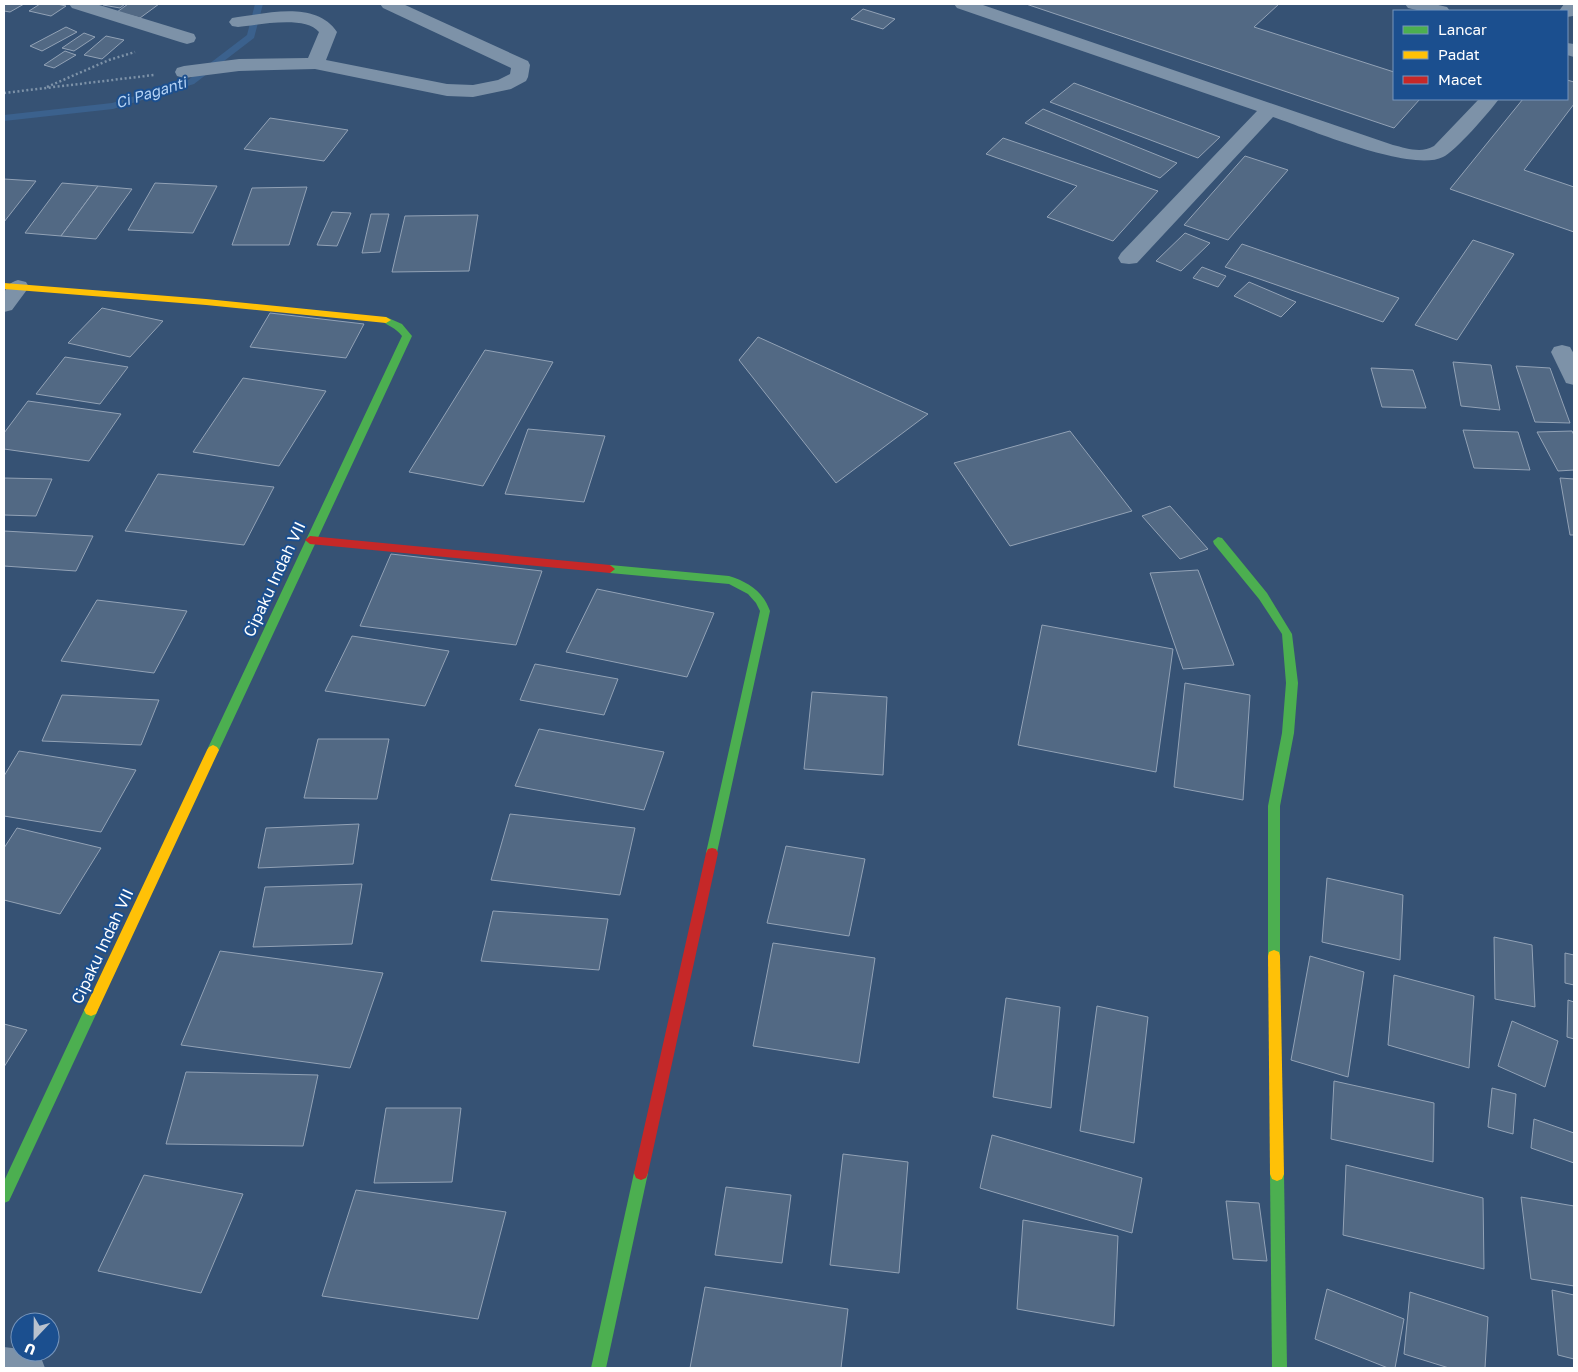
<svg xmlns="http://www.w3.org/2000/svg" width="1578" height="1372" font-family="'Golos Text',sans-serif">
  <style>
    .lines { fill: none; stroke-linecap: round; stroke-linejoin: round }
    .stream { fill: #3b618d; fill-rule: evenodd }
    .building { fill: #526984; stroke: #92a2b6 }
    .path { stroke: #7d92a8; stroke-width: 2.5; stroke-dasharray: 2 2.5; stroke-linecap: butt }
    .street { fill: #7d92a8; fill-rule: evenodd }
    .fast { fill: #4caf50; fill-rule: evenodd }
    .slow { fill: #ffc107; fill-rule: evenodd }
    .jam { fill: #c62828; fill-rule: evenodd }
    .labels { text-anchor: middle; stroke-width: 4; stroke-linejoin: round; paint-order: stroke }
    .far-water-label { font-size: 15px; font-style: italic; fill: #b5d3f5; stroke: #1b4f8f }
    .street-label { font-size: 16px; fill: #fff; stroke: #1b4f8f }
  </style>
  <rect width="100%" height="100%" fill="#365274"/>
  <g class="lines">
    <path class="stream" d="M255 4H263L254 38 194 84 113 109 4 121V115L112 103 188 80 247 35Z"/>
  </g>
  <g class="building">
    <path d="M4 4H24L10 12 4 11Z"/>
    <path d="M40 4H57L66 6 51 16 29 11Z"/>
    <path d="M104 4H125L120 8 103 5Z"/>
    <path d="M128 4H159L140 18 117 12Z"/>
    <path d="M1026 4H1279L1254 27 1394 72V99H1420L1394 128Z"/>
    <path d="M863 9 895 19 883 29 851 19Z"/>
    <path d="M66 27 77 32 42 51 30 46Z"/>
    <path d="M84 33 95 37 74 51 62 48Z"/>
    <path d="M106 36 124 40 102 59 84 55Z"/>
    <path d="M65 51 76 55 54 68 44 65Z"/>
    <path d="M1567 80 1574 82V104L1524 170 1574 187V232L1450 189 1523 99H1567Z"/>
    <path d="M1074 83 1220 137 1198 158 1050 102Z"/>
    <path d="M1043 109 1177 163 1160 178 1025 123Z"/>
    <path d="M270 118 348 130 324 161 244 149Z"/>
    <path d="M1003 138 1158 191 1113 241 1047 217 1077 186 986 154Z"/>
    <path d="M1245 156 1288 170 1228 240 1184 225Z"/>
    <path d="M4 179 36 181 4 222Z"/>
    <path d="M62 183 98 186 61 236 25 233Z"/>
    <path d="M155 183 217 186 193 233 128 230Z"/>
    <path d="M98 186 132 189 96 239 61 236Z"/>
    <path d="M307 187 289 245H232L252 188Z"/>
    <path d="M332 212 351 213 337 246 317 245Z"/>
    <path d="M371 214H389L380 252 362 253Z"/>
    <path d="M478 215 469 271 392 272 405 216Z"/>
    <path d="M1185 233 1210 243 1181 271 1156 261Z"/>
    <path d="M1473 240 1514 254 1457 340 1415 325Z"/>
    <path d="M1242 244 1399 298 1383 322 1225 267Z"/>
    <path d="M1202 267 1226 276 1218 287 1193 278Z"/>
    <path d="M1249 282 1296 302 1281 317 1234 296Z"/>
    <path d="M102 308 163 321 130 357 68 343Z"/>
    <path d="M270 313 364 324 346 358 250 347Z"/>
    <path d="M758 337 928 414 836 483 739 360Z"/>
    <path d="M485 350 553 362 483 486 409 472Z"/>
    <path d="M65 357 128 367 100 404 36 394Z"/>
    <path d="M1453 362 1491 365 1500 410 1461 406Z"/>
    <path d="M1516 366 1550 368 1570 423 1535 422Z"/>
    <path d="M1371 368 1413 370 1426 408 1382 407Z"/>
    <path d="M243 378 326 391 279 466 193 452Z"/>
    <path d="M28 401 121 414 89 461 4 449V433Z"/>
    <path d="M528 429 605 436 584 502 505 494Z"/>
    <path d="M1463 430 1518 432 1530 470 1474 468Z"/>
    <path d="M1070 431 1132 511 1010 546 954 463Z"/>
    <path d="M1572 431 1574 435V470L1558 471 1537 432Z"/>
    <path d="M158 474 274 487 244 545 125 531Z"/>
    <path d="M4 478 52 479 36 516 4 515Z"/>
    <path d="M1560 478 1574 479V535H1570Z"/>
    <path d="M1170 506 1208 549 1180 559 1142 516Z"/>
    <path d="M4 531 93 536 76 571 4 566Z"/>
    <path d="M391 554 542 571 516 645 360 626Z"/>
    <path d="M1198 570 1234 665 1183 669 1150 573Z"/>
    <path d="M597 589 714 613 687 677 566 652Z"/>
    <path d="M97 600 187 611 154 673 61 661Z"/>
    <path d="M1042 625 1173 649 1156 772 1018 745Z"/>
    <path d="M352 636 449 651 425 706 325 691Z"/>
    <path d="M535 664 618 679 604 715 520 700Z"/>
    <path d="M1185 683 1250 695 1243 800 1174 787Z"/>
    <path d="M812 692 887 697 883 775 804 769Z"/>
    <path d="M62 695 159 700 141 745 42 741Z"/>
    <path d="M539 729 664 752 644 810 515 786Z"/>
    <path d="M318 739H389L377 799 304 798Z"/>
    <path d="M19 751 136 770 101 832 4 816V776Z"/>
    <path d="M510 814 635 828 620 895 491 880Z"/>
    <path d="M359 824 353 864 258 868 266 828Z"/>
    <path d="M17 828 101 848 60 914 4 900V848Z"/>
    <path d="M786 846 865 859 849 936 767 923Z"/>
    <path d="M1327 878 1403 895 1400 960 1322 942Z"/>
    <path d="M362 884 352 944 253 947 265 887Z"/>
    <path d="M493 911 608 919 599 970 481 961Z"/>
    <path d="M1494 937 1532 945 1535 1007 1495 999Z"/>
    <path d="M773 943 875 958 859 1063 753 1046Z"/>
    <path d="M220 951 383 973 350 1068 181 1045Z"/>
    <path d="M1565 953 1574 955V985L1565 983Z"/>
    <path d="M1310 956 1364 972 1348 1077 1291 1060Z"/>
    <path d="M1394 975 1474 996 1469 1068 1388 1045Z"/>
    <path d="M1006 998 1060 1007 1051 1108 993 1097Z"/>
    <path d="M1568 1000 1574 1002V1039L1567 1037Z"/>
    <path d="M1097 1006 1148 1017 1134 1143 1080 1131Z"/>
    <path d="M1512 1021 1558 1041 1545 1087 1498 1066Z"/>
    <path d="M4 1024 27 1030 4 1067Z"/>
    <path d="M186 1072 318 1075 303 1146 166 1144Z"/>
    <path d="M1334 1081 1434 1103 1433 1162 1331 1139Z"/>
    <path d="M1492 1088 1516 1094 1513 1134 1488 1127Z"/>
    <path d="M386 1108H461L452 1182 374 1183Z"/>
    <path d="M1534 1119 1574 1133V1163L1531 1148Z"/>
    <path d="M992 1135 1142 1178 1132 1233 980 1188Z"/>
    <path d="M843 1154 908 1162 899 1273 830 1265Z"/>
    <path d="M1346 1165 1483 1198 1484 1269 1343 1235Z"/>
    <path d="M144 1175 243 1194 201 1293 98 1271Z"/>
    <path d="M726 1187 791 1195 782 1263 715 1255Z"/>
    <path d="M356 1190 506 1212 478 1319 322 1296Z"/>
    <path d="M1521 1197 1574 1206V1286L1531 1279Z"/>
    <path d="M1226 1201 1259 1203 1267 1261 1233 1259Z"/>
    <path d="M1023 1220 1118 1236 1114 1326 1017 1309Z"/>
    <path d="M705 1287 848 1309 841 1368H690Z"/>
    <path d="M1327 1289 1404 1319 1395 1368H1388L1315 1339Z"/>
    <path d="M1552 1290 1574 1295V1359L1558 1355Z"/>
    <path d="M1410 1292 1488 1317 1485 1368H1449L1404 1354Z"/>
  </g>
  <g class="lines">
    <g class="path">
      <path d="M47 87 109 60 135 52"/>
      <path d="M4 93 154 75"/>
    </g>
    <g class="street">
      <path d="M69 4H96L194 34 196 38 194 42 187 44 180 42 72 8Z"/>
      <path d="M380 4H403L528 61 530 65 528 77 526 81 511 89 473 97 447 96 315 69 239 71 184 78 177 76 175 72 177 68 184 66 239 59 308 58 319 32C305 15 258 25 238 27L232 26 229 22 232 18 238 17C270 13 316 1 337 32L326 60 447 84 473 85 498 80 510 74 511 68 383 8Z"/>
      <path d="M954 4H980L1393 145C1406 148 1421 154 1434 146L1479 99H1499C1490 111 1455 152 1443 157 1411 173 1309 129 1273 117L1137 263 1129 264 1121 263 1118 258 1121 253 1257 111 957 8Z"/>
      <path d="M1405 4H1434L1447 7 1450 11H1421L1408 8Z"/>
      <path d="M1564 4H1574L1573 16 1567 17V11H1559Z"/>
      <path d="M1567 43 1574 44V57L1567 55Z"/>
      <path d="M18 280 26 282 29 287 12 310 4 312C4 297 1 285 18 280Z"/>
      <path d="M1562 345 1570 347 1574 354V385L1566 383 1551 352 1554 347Z"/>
      <path d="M4 1347 20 1349V1352H33L40 1355 45 1368H4Z"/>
    </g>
    <g class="fast">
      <path d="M386 317 402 324 412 336 219 750 217 753H209L207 750 402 336C395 327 389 327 381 320Z"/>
      <path d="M1218 537 1222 538 1267 593 1292 634 1298 683 1294 733 1280 806V956L1279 960 1274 962 1269 960 1268 956V806L1282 733 1286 683 1282 634 1259 599 1214 544 1213 541Z"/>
      <path d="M610 565 729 576C748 582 763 591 770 611L716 857 712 858 708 857 706 853 760 611 756 603 748 594 729 584 610 573 605 569Z"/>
      <path d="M91 1004 96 1006 98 1010 9 1201 4 1203V1181L86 1006Z"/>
      <path d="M641 1166 646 1168 648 1173 606 1368H591L634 1173 636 1168Z"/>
      <path d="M1277 1167 1282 1169 1284 1174 1287 1368H1272L1270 1174 1272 1169Z"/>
    </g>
    <g class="slow">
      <path d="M4 283 206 299 386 317 391 320 386 323 206 305 4 289Z"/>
      <path d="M213 745 217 747 219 750 96 1014 91 1016 86 1014 84 1010 86 1006 207 750 209 747Z"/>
      <path d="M1274 950 1279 952 1280 956 1284 1174 1282 1179 1277 1181 1272 1179 1270 1174 1268 956 1269 952Z"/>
    </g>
    <g class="jam">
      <path d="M310 536 610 565 615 569 610 573 310 544 305 540Z"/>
      <path d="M712 848 716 849 718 853 648 1173 646 1178 641 1180 636 1178 634 1173 706 853 708 849Z"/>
    </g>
  </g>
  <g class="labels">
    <g class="far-water-label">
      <text transform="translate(151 93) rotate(-17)" y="5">Ci Paganti</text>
    </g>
    <g class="street-label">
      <text transform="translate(274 579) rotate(-65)" y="6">Cipaku Indah VII</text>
      <text transform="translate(102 946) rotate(-65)" y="6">Cipaku Indah VII</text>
    </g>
  </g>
  <rect width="1578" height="1372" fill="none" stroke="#ffffff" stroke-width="10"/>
  <rect x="1393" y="10" width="175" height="90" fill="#1b4f8f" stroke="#7695bc"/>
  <rect x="1403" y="26" width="25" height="8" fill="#4caf50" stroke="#7695bc"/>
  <text x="1438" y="35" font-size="15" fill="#ffffff">Lancar</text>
  <rect x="1403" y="51" width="25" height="8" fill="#ffc107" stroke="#7695bc"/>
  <text x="1438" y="60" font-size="15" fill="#ffffff">Padat</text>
  <rect x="1403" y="76" width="25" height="8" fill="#c62828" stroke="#7695bc"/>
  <text x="1438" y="85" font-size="15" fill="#ffffff">Macet</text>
  <g transform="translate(35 1337) rotate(202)"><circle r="24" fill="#1b4f8f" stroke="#7695bc"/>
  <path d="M0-4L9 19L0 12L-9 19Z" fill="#b9c2ce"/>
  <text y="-8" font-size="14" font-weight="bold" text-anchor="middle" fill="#ffffff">U</text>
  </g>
</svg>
